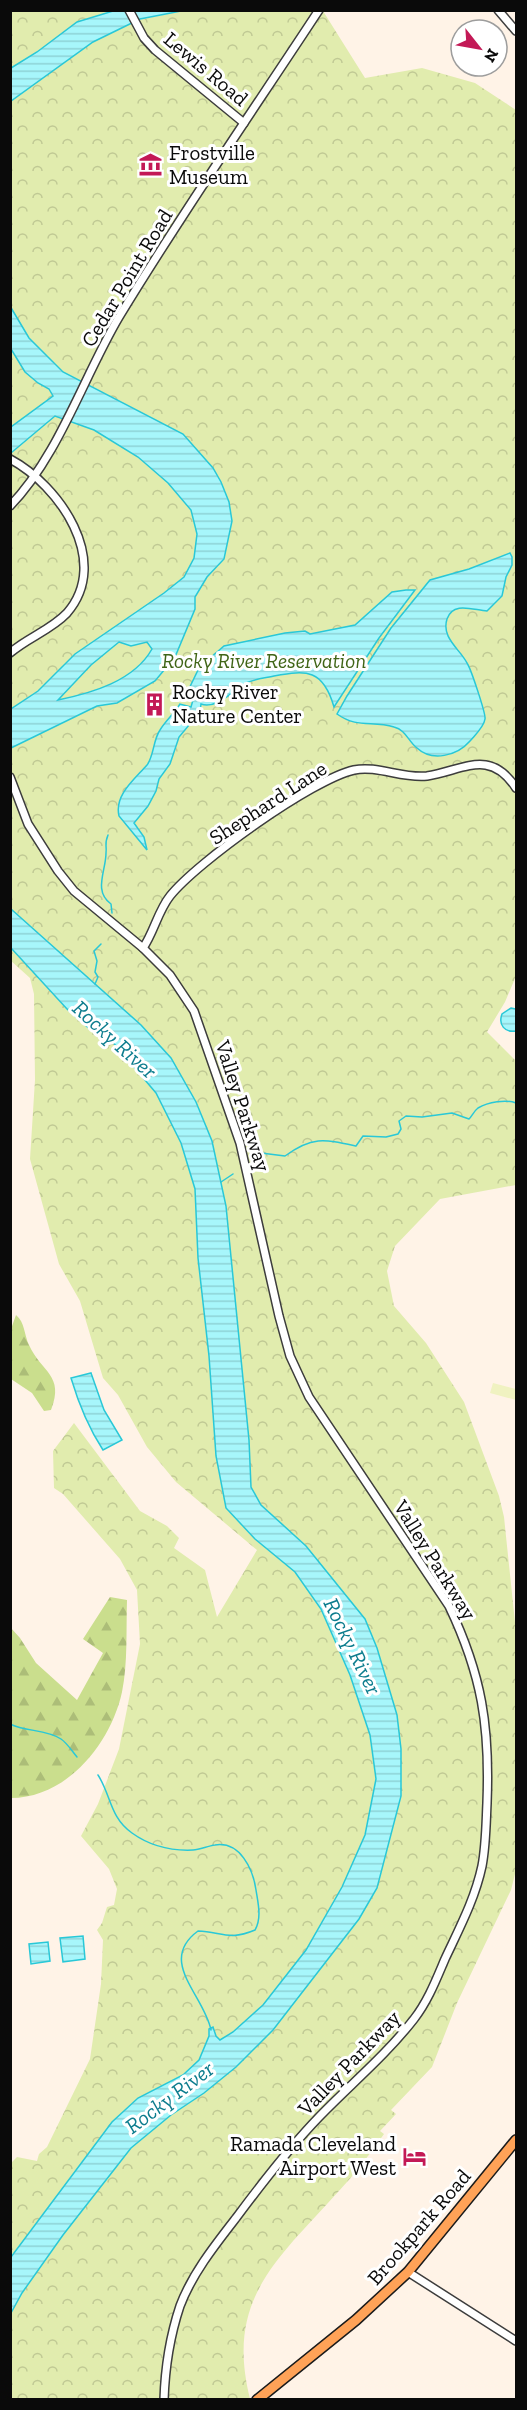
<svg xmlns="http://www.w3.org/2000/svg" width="527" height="2410" font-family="'Zilla Slab',serif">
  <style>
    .forest { fill: url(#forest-firs) }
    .park { fill: url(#park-crowns) }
    .pitch { fill: #f0f2c1 }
    .water { fill: url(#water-rules); stroke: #29c8d7; stroke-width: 1.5; fill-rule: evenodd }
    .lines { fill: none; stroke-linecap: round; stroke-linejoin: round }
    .stream { stroke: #29c8d7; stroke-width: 1.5 }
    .tertiary-casing { stroke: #3d3d3d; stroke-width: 10 }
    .primary-casing { stroke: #1b1b1b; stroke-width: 12 }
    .tertiary { stroke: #fff; stroke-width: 7 }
    .primary { stroke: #ffa257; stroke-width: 9 }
    .labels { text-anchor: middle; stroke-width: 6; stroke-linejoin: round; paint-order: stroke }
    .street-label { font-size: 21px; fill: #0a0a0a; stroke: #fff }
    .poi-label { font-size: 21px; fill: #0a0a0a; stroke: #fff; text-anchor: start }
    .park-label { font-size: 21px; font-style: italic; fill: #406517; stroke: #fff }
    .water-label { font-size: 22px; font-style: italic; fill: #0d7d8e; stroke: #fff }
  </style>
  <defs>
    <pattern id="forest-firs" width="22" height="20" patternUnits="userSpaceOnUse" patternTransform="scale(1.5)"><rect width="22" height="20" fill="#cade8d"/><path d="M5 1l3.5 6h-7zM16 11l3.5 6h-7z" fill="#acbd78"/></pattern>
    <pattern id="park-crowns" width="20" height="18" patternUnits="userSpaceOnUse" patternTransform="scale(1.5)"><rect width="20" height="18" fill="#e1ecae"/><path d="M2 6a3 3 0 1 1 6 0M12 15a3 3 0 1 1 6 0" fill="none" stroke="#c0c994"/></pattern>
    <pattern id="water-rules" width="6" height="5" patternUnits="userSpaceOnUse" patternTransform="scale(1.5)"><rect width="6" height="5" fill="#a7f6fb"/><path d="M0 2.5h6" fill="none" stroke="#8ed2d6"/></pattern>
  </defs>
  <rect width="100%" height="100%" fill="#fff3e7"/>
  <g class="forest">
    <path d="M16 1315C25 1322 24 1335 29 1345 41 1372 65 1375 51 1410L44 1411 32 1393 11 1379V1329Z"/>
    <path d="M110 1597 127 1600C126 1629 128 1663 122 1692 111 1743 67 1798 11 1798V1628L20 1638 36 1663 77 1700 103 1653 83 1639Z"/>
  </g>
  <path class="park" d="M11 11H129L134 21 181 11H323L365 78 422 68 475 83 516 110V976L505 1002 487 1032 516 1061V1185L440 1199 395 1246 387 1271 394 1306 426 1343 464 1402 499 1496 504 1517 516 1632V1870L511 1890 457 2003 432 2067 391 2110 396 2114 380 2131 384 2134C370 2154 355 2174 338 2192 277 2260 225 2299 250 2399L11 2400 12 2162 17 2157 37 2161 39 2154 47 2147 90 2059 101 1984 103 1940 97 1930 102 1923 107 1907 114 1905 117 1889 109 1869 81 1836 98 1804 119 1749 140 1644 137 1590 120 1559 63 1494 54 1488 53 1451 74 1423 140 1511 167 1526 179 1538 174 1548 205 1570 217 1617 257 1550 176 1482 147 1447 118 1395 103 1378 80 1301 59 1264 30 1159 35 1080 34 994 30 978 10 960Z"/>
  <path class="pitch" d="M493 1383 516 1389V1400L490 1393Z"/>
  <g class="water">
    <path d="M113 11H181L140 19 93 42 11 101V68L37 52 77 22Z"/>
    <path d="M10 306 29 338 63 372 183 434 213 468 221 482 229 502 232 521 224 559 207 577 195 597V609L175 657 155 681 117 703 97 706 11 748V709L38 691 75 654 164 593 184 577 194 558 197 534 191 510 168 483 138 457 94 430 55 416 11 453V427L53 396 49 389 38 383 25 372 11 349ZM119 642 131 646 147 642 152 649C134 681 92 693 58 700L91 665Z"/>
    <path d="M510 553 512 557V565L506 577 502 596 487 611C473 610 453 601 447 619 441 638 460 649 467 663 471 669 486 714 485 719 484 727 475 735 470 741 457 756 432 762 417 748 408 741 406 730 394 727 372 720 358 729 337 714L347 696 391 628 430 580 469 569Z"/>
    <path d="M406 590H415L379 638 334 707C323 669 307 670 274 676 265 678 254 679 246 683 234 690 216 710 201 704L200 712 179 737 170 764 159 779 156 791 148 806 134 823 144 837 147 850 119 816C114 795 135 779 147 765 154 756 153 740 160 730 166 720 174 714 180 704L191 707 193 700 185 697 199 668 224 646 285 633 305 631 310 634 355 625 392 592Z"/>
    <path d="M11 909 141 1025 171 1058 196 1102 212 1141 226 1206 249 1440 251 1487 261 1505 306 1546 365 1619 377 1648 397 1715 401 1749V1796L377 1888 359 1919 273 2030 236 2067 204 2093 171 2115 131 2148 63 2235 22 2293 11 2313V2257L112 2122 138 2098 183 2075 199 2060 209 2036V2029L213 2027 216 2036 220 2040 233 2032 263 2005 306 1950 342 1887 365 1835 376 1779 370 1735 350 1675 321 1609 295 1572 255 1539 226 1508 216 1456 209 1356 198 1258 195 1189 181 1143 156 1093 111 1040 91 1030 67 1009 11 948Z"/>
    <path d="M511 1008 516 1009V1031C505 1033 498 1025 502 1014Z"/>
    <path d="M91 1373 104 1410 122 1440 103 1450C88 1427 79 1405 71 1378Z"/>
    <path d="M83 1936 85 1959 63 1962 60 1938Z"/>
    <path d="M48 1942 50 1961 31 1964 29 1944Z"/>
  </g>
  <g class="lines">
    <g class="stream">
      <path d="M108 835C104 845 107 844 106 853 106 871 93 891 111 904L112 913"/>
      <path d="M95 984 98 977 95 972 97 961 94 951 101 944"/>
      <path d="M252 1156 261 1153 285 1156C312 1136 324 1139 356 1146L363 1136 386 1137 398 1134 401 1129 399 1121 406 1116 422 1117 452 1113 469 1119C472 1116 474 1111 478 1108 488 1102 506 1099 516 1103"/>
      <path d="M221 1182 233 1174"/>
      <path d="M10 1724C26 1732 46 1729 61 1739 67 1743 72 1751 77 1757"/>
      <path d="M98 1775C111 1795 110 1818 132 1833 150 1846 171 1851 193 1850 200 1850 207 1846 215 1845 240 1841 253 1869 256 1890 258 1903 262 1918 255 1930 229 1941 222 1932 198 1931 157 1961 204 1995 211 2030"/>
    </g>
    <defs>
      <g id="tertiary">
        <path d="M129 10 144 38 155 50 244 123"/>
        <path d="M498 10 516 31"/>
        <path d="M10 459C59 485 112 561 67 613 51 630 27 638 10 653"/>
        <path d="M10 506C58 457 84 376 119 317 182 213 252 112 319 10"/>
        <path d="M10 777 28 824 58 871 74 891 143 948 170 975 194 1011 240 1143 279 1316 290 1356 309 1397 449 1606C482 1675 490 1727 487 1803 486 1824 486 1845 482 1866 475 1899 459 1929 445 1959 436 1980 428 2001 414 2019 386 2055 351 2084 319 2117 289 2148 262 2183 236 2218 215 2245 192 2274 180 2306 170 2336 165 2368 164 2400"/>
        <path d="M143 948C154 932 158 911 170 896 197 862 313 779 354 770 377 765 403 779 427 776 464 770 490 748 516 788"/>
        <path d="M408 2272 516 2341"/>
      </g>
      <path id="primary" d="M257 2400 356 2320 408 2272 516 2140"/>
    </defs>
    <use href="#tertiary" class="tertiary-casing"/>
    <use href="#primary" class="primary-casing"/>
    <use href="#tertiary" class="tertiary"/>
    <use href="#primary" class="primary"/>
  </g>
  <defs>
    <symbol id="museum-bare" viewBox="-9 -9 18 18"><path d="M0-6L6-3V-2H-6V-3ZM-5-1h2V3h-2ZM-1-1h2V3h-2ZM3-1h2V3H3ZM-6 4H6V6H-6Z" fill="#c31956" stroke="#fff" stroke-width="2.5" paint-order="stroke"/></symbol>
    <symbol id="building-bare" viewBox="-9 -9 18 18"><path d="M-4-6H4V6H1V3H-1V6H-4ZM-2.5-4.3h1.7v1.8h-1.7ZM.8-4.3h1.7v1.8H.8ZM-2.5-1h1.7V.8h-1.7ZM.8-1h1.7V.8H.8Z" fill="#c31956" stroke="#fff" stroke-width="2.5" paint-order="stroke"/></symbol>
    <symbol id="hotel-bare" viewBox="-9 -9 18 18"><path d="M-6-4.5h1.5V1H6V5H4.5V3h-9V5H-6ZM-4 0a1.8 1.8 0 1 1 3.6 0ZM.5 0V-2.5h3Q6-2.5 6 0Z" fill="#c31956" stroke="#fff" stroke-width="2.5" paint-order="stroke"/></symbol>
  </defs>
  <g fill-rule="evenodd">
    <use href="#museum-bare" x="134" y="148" width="33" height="33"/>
    <use href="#building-bare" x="138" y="688" width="33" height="33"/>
    <use href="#hotel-bare" x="398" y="2140" width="33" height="33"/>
  </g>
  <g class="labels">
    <g class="street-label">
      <text transform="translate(206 69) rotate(40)" y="7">Lewis Road</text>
      <text transform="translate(127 278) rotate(-59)" y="7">Cedar Point Road</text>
      <text transform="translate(268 803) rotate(-33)" y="7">Shephard Lane</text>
      <text transform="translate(243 1106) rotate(72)" y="7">Valley Parkway</text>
      <text transform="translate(435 1560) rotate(58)" y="7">Valley Parkway</text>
      <text transform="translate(349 2063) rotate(-46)" y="7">Valley Parkway</text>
      <text transform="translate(419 2227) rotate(-49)" y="7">Brookpark Road</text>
    </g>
    <g class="poi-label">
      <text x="169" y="160">Frostville<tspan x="169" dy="24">Museum</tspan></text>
      <text x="172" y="699">Rocky River<tspan x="172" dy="24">Nature Center</tspan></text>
      <text x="396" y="2151" text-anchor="end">Ramada Cleveland<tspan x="396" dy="24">Airport West</tspan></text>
    </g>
    <g class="park-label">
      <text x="264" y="668">Rocky River Reservation</text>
    </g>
    <g class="water-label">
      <text transform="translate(115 1039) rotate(42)" y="8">Rocky River</text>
      <text transform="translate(353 1646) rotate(64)" y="8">Rocky River</text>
      <text transform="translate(169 2097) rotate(-37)" y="8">Rocky River</text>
    </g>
  </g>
  <rect width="527" height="2410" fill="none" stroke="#0a0a0a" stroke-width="24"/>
  <g transform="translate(479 48) rotate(121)"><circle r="28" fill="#ffffff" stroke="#9d9d9d" stroke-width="1.5"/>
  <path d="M0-4.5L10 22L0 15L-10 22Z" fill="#c31956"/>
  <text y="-9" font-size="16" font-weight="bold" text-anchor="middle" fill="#0a0a0a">N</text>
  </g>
</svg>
